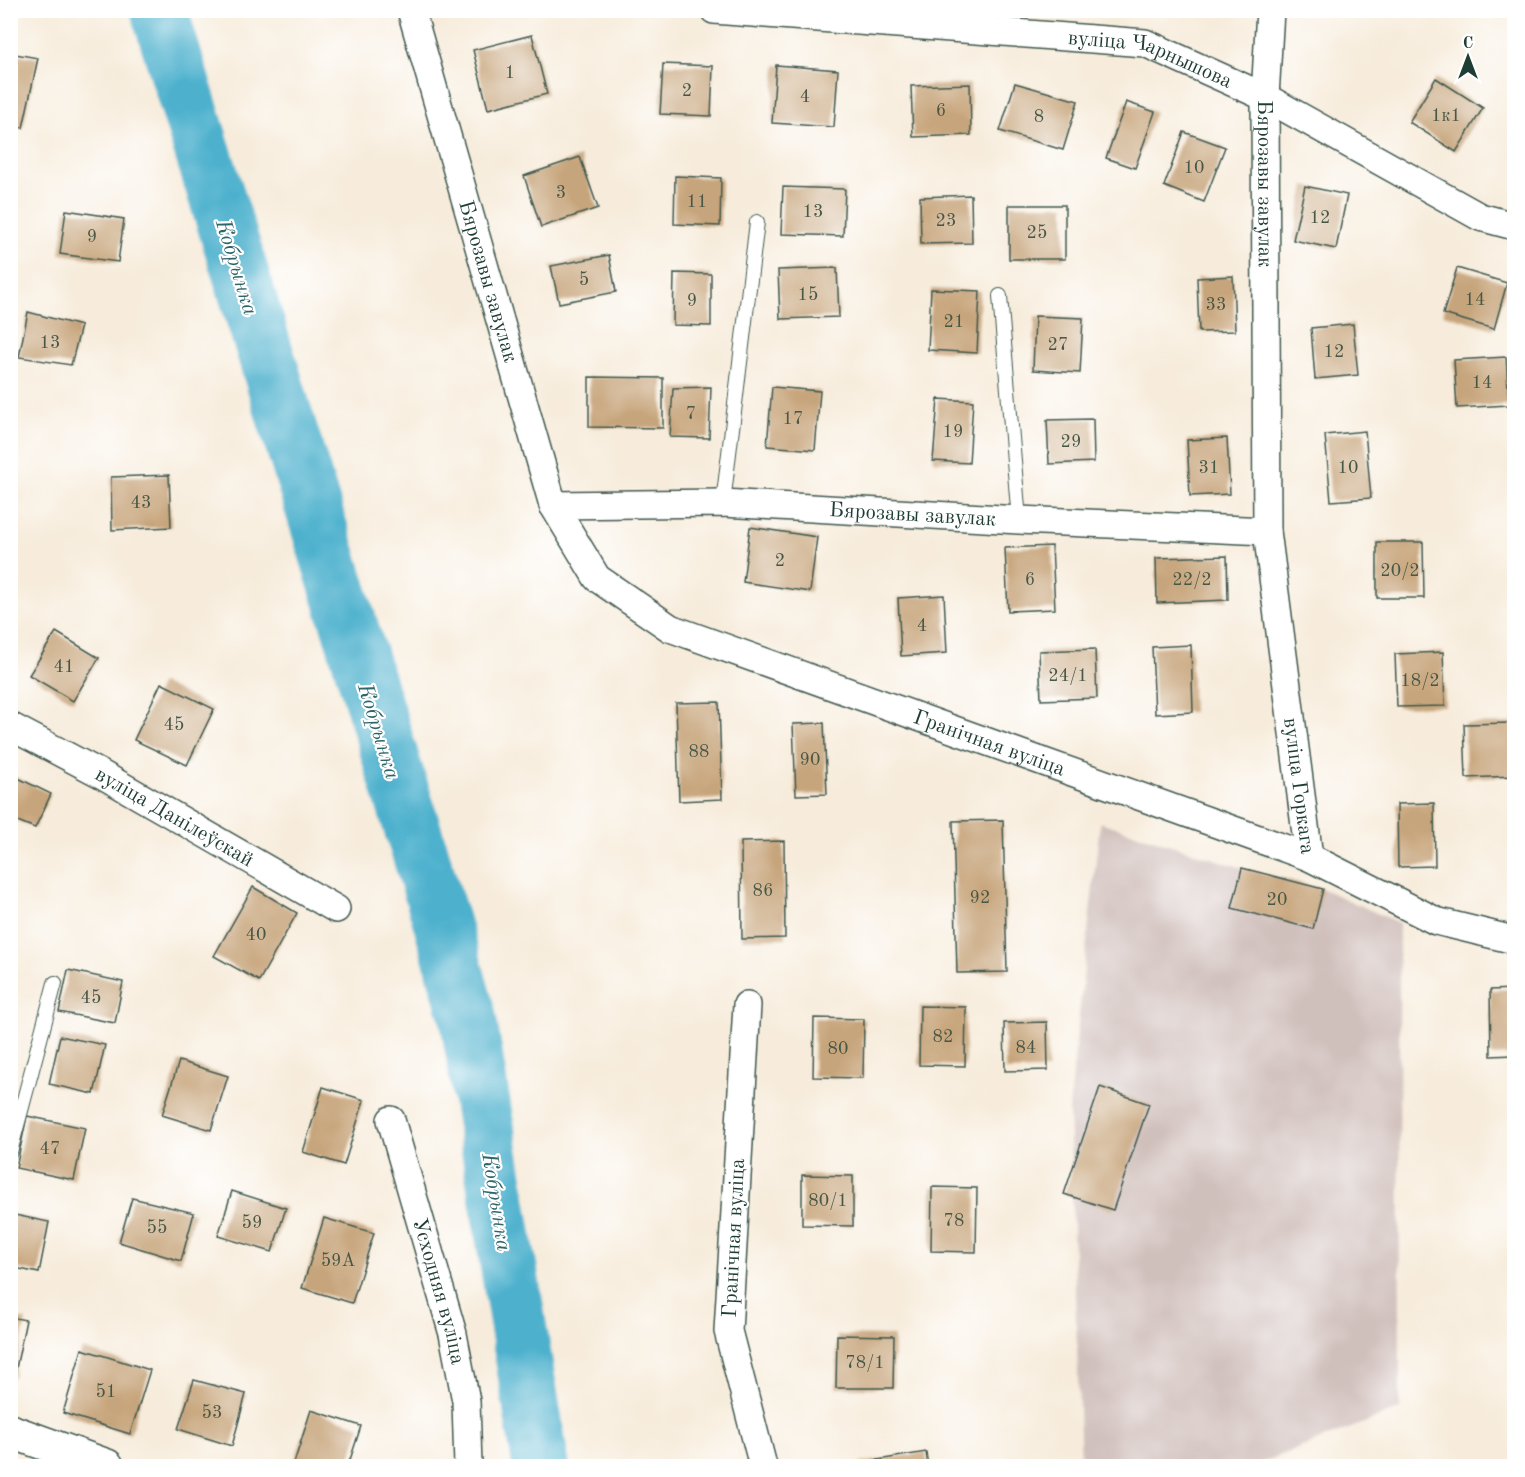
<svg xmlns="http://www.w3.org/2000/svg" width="1525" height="1477" font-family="'Old Standard TT',serif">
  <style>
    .industrial { fill: #d0c0bc }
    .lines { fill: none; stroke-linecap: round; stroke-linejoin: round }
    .river { stroke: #4eb1cd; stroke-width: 57 }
    .building { fill: #c7a57b }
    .lane-casing { stroke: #3f574d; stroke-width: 16 }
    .street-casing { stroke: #3f574d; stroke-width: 30 }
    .secondary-casing { stroke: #3f574d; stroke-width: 36 }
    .lane { stroke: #fff; stroke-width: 14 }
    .street { stroke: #fff; stroke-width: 27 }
    .secondary { stroke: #fff; stroke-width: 33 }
    .labels { text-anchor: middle; stroke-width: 4.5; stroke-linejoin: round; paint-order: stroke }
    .number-label { font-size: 18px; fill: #495746 }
    .street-label { font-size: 21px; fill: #1f3d34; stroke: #fff }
    .water-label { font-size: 22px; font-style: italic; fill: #2f666a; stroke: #fff }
  </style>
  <rect width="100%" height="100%" fill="#fff"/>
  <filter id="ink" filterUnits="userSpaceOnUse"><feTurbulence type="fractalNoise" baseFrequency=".0167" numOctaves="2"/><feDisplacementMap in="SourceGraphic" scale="12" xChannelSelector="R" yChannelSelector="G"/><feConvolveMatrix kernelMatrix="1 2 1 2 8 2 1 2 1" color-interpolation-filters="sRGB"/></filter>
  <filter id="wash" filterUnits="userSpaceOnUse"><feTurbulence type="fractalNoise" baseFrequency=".008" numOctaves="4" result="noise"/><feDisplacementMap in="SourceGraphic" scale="24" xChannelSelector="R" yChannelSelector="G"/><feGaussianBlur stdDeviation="1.35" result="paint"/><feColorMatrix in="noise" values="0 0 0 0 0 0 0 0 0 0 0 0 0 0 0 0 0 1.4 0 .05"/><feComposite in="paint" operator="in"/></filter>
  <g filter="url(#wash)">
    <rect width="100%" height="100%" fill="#f7ecdb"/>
    <path class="industrial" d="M1100 822 1242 868 1323 889 1399 923 1400 1409 1253 1466H1081L1069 1107Z"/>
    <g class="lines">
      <path class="river" d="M159 10 442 924 468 1017 541 1466"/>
    </g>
    <g id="blocks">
      <g class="building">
        <path d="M532 35 547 94 488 109 473 50Z"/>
        <path d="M10 53 38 58 23 128 10 126Z"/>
        <path d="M663 64 713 66 711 116 660 114Z"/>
        <path d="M776 65 838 70 834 127 772 123Z"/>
        <path d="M1436 78 1483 108 1456 152 1409 122Z"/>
        <path d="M1015 83 1078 101 1063 150 1000 131Z"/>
        <path d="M970 84 971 135 913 137 911 86Z"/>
        <path d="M1126 102 1155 112 1135 168 1106 158Z"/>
        <path d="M1184 132 1225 147 1204 202 1164 186Z"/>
        <path d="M580 157 598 208 541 227 524 176Z"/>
        <path d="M675 176 721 178 720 226 674 224Z"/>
        <path d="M1305 186 1347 195 1336 249 1293 240Z"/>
        <path d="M783 187 845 189 843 236 781 234Z"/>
        <path d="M971 195 972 243 921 244 920 197Z"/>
        <rect x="1009" y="205" width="56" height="54"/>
        <path d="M66 210 124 219 118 262 60 254Z"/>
        <path d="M609 255 616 292 559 303 551 266Z"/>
        <path d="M837 268 839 317 780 319 778 270Z"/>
        <path d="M1457 268 1507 283 1494 329 1443 314Z"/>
        <path d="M674 273 711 274V326L673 325Z"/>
        <path d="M1233 276 1235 331 1199 332 1197 278Z"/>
        <path d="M931 289 980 291 977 353 928 350Z"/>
        <path d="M28 312 81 326 71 365 19 357Z"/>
        <path d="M1035 316 1083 318 1080 373 1033 370Z"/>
        <path d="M1353 324 1358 375 1315 379 1311 328Z"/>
        <path d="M1506 357 1509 405 1457 408 1454 360Z"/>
        <path d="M589 377 663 378V428L589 427Z"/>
        <path d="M711 387 709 438 670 437 673 388Z"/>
        <path d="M772 387 820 391 815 450 767 446Z"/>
        <path d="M938 399 973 401 969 463 933 461Z"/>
        <path d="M1093 419 1094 462 1049 464 1047 420Z"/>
        <path d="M1365 431 1371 498 1331 501 1325 435Z"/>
        <path d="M1227 438 1230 494 1190 496 1187 440Z"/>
        <path d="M169 475 171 527 112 530 111 477Z"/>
        <path d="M750 527 817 537 810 592 743 582Z"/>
        <path d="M1377 542H1423L1424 598H1377Z"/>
        <path d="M1052 546 1055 609 1008 611 1005 548Z"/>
        <path d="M1227 556 1228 600 1157 603 1156 558Z"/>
        <path d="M944 595 947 653 901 656 898 598Z"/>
        <path d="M56 632 99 658 73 701 29 675Z"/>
        <path d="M1191 645 1193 712 1155 714 1152 647Z"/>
        <path d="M1095 649 1097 698 1041 700 1039 651Z"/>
        <path d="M1443 652 1445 706 1397 707 1395 654Z"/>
        <path d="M161 683 214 709 187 765 134 740Z"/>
        <path d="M719 702 722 799 679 801 676 703Z"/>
        <path d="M824 723 827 794 796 795 793 724Z"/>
        <path d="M1513 723 1514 776 1466 778 1464 724Z"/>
        <path d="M10 774 51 794 35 828 10 818Z"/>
        <path d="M1434 803 1435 866 1398 867 1397 804Z"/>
        <path d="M1003 820 1007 972 957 973 953 821Z"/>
        <path d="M784 841 785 938 742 939 741 842Z"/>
        <path d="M1242 868 1323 889 1313 929 1232 908Z"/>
        <path d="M253 887 297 913 259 981 214 956Z"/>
        <path d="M68 970 123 982 115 1023 59 1012Z"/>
        <path d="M1514 989V1055L1491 1056 1490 990Z"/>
        <path d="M920 1006 966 1007 965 1066 919 1065Z"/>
        <path d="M814 1018 864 1019 863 1078 813 1077Z"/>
        <path d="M1047 1022 1048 1070 1005 1071 1004 1023Z"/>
        <path d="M60 1036 105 1045 94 1094 49 1084Z"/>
        <path d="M179 1061 228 1076 211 1130 162 1115Z"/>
        <path d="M323 1087 364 1100 344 1165 303 1152Z"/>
        <path d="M1100 1087 1149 1104 1113 1210 1064 1194Z"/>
        <path d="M27 1116 85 1128 74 1180 16 1168Z"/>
        <path d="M802 1175 853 1176V1226L802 1225Z"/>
        <path d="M932 1187 977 1188 976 1252 931 1251Z"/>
        <path d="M232 1191 286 1208 272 1252 218 1236Z"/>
        <path d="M132 1198 194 1213 181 1261 119 1242Z"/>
        <path d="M10 1214 49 1222 39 1273 10 1267Z"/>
        <path d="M324 1218 374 1233 352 1303 302 1288Z"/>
        <path d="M10 1317 26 1320 14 1378 10 1377Z"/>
        <path d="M837 1335 894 1336 893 1388H836Z"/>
        <path d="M82 1349 150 1370 130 1434 63 1413Z"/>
        <path d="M194 1380 246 1394 232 1446 178 1429Z"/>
        <path d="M311 1410 361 1426 348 1466H293Z"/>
        <path d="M926 1452 928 1466H860V1463Z"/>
      </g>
    </g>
  </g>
  <g filter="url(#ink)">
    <use href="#blocks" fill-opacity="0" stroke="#3f574d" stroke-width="1.5"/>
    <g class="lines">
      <defs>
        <g id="lane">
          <path d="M1000 296 1019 520"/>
          <path d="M723 503 757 222"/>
          <path d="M10 1152 55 983"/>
        </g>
        <g id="street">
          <path id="s1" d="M411 10 553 505 597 578 670 628 1309 857"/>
          <path id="s2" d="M714 10 1145 43 1265 97 1480 217 1514 226"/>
          <path id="s3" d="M1270 10 1265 97 1267 531 1309 857 1436 921 1514 940"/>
          <path id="s4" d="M553 505 723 503 1019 520 1267 531"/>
          <path id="s5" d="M10 726 101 774 336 909"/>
          <path d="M747 1005 728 1331 763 1466"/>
          <path id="s6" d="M391 1120 453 1334 466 1401 468 1466"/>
        </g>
        <path id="secondary" d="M10 1431 107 1466"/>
      </defs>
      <use href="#lane" class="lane-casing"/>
      <use href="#street" class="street-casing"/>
      <use href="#secondary" class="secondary-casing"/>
      <use href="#lane" class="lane"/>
      <use href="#street" class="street"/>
      <use href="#secondary" class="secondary"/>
    </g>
  </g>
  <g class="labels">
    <g class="number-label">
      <text x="510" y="78">1</text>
      <text x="687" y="96">2</text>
      <text x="805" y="102">4</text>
      <text x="941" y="116">6</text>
      <text x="1446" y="121">1к1</text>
      <text x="1039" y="122">8</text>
      <text x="1194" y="173">10</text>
      <text x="561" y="198">3</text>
      <text x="697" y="207">11</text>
      <text x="813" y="217">13</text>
      <text x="1320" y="223">12</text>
      <text x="946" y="226">23</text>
      <text x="1037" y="238">25</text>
      <text x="92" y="242">9</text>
      <text x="584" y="285">5</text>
      <text x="808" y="300">15</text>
      <text x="1475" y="305">14</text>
      <text x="692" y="306">9</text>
      <text x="1216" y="310">33</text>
      <text x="954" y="327">21</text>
      <text x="50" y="348">13</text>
      <text x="1058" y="350">27</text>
      <text x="1334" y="357">12</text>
      <text x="1482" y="388">14</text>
      <text x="691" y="419">7</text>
      <text x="793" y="424">17</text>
      <text x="953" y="437">19</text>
      <text x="1071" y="447">29</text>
      <text x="1209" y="473">31</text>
      <text x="1348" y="473">10</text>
      <text x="141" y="508">43</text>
      <text x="780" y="566">2</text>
      <text x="1400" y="576">20/2</text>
      <text x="1030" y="585">6</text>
      <text x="1192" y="585">22/2</text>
      <text x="922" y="631">4</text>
      <text x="64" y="672">41</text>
      <text x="1068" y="681">24/1</text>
      <text x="1420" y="686">18/2</text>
      <text x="174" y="730">45</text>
      <text x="699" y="757">88</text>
      <text x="810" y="765">90</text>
      <text x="763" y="896">86</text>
      <text x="980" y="903">92</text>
      <text x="1277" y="905">20</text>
      <text x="256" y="940">40</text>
      <text x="91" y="1003">45</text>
      <text x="943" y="1042">82</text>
      <text x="1026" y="1053">84</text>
      <text x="838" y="1054">80</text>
      <text x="50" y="1154">47</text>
      <text x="828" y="1206">80/1</text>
      <text x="954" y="1226">78</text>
      <text x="252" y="1228">59</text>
      <text x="157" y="1233">55</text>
      <text x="338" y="1266">59А</text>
      <text x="865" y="1368">78/1</text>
      <text x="106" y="1397">51</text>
      <text x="212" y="1418">53</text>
    </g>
    <g class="street-label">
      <text dy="7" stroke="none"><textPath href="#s2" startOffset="441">вуліца Чарнышова</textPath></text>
      <text dy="7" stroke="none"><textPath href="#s3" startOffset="174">Бярозавы завулак</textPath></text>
      <text dy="7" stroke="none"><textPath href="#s1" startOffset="282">Бярозавы завулак</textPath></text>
      <text dy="7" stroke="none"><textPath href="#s4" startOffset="360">Бярозавы завулак</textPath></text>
      <text dy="7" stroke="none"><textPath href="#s1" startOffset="1028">Гранічная вуліца</textPath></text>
      <text dy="7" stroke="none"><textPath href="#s3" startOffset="778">вуліца Горкага</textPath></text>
      <text dy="7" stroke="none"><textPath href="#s5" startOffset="188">вуліца Данілеўскай</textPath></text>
      <text transform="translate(733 1238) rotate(-87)" y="7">Гранічная вуліца</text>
      <text dy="7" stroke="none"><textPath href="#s6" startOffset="178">Усходняя вуліца</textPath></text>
    </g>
    <g class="water-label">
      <text transform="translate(238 267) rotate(73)" y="8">Кобрынка</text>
      <text transform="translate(380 731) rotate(73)" y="8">Кобрынка</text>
      <text transform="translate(498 1202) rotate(81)" y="8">Кобрынка</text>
    </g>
  </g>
  <rect width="1525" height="1477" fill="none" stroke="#fff" stroke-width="36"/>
  <g transform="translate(1468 57)" stroke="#ffffff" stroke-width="4.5" paint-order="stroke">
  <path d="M0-4.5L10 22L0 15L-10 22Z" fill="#1f3d34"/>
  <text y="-9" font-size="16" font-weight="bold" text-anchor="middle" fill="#1f3d34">С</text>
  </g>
</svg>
